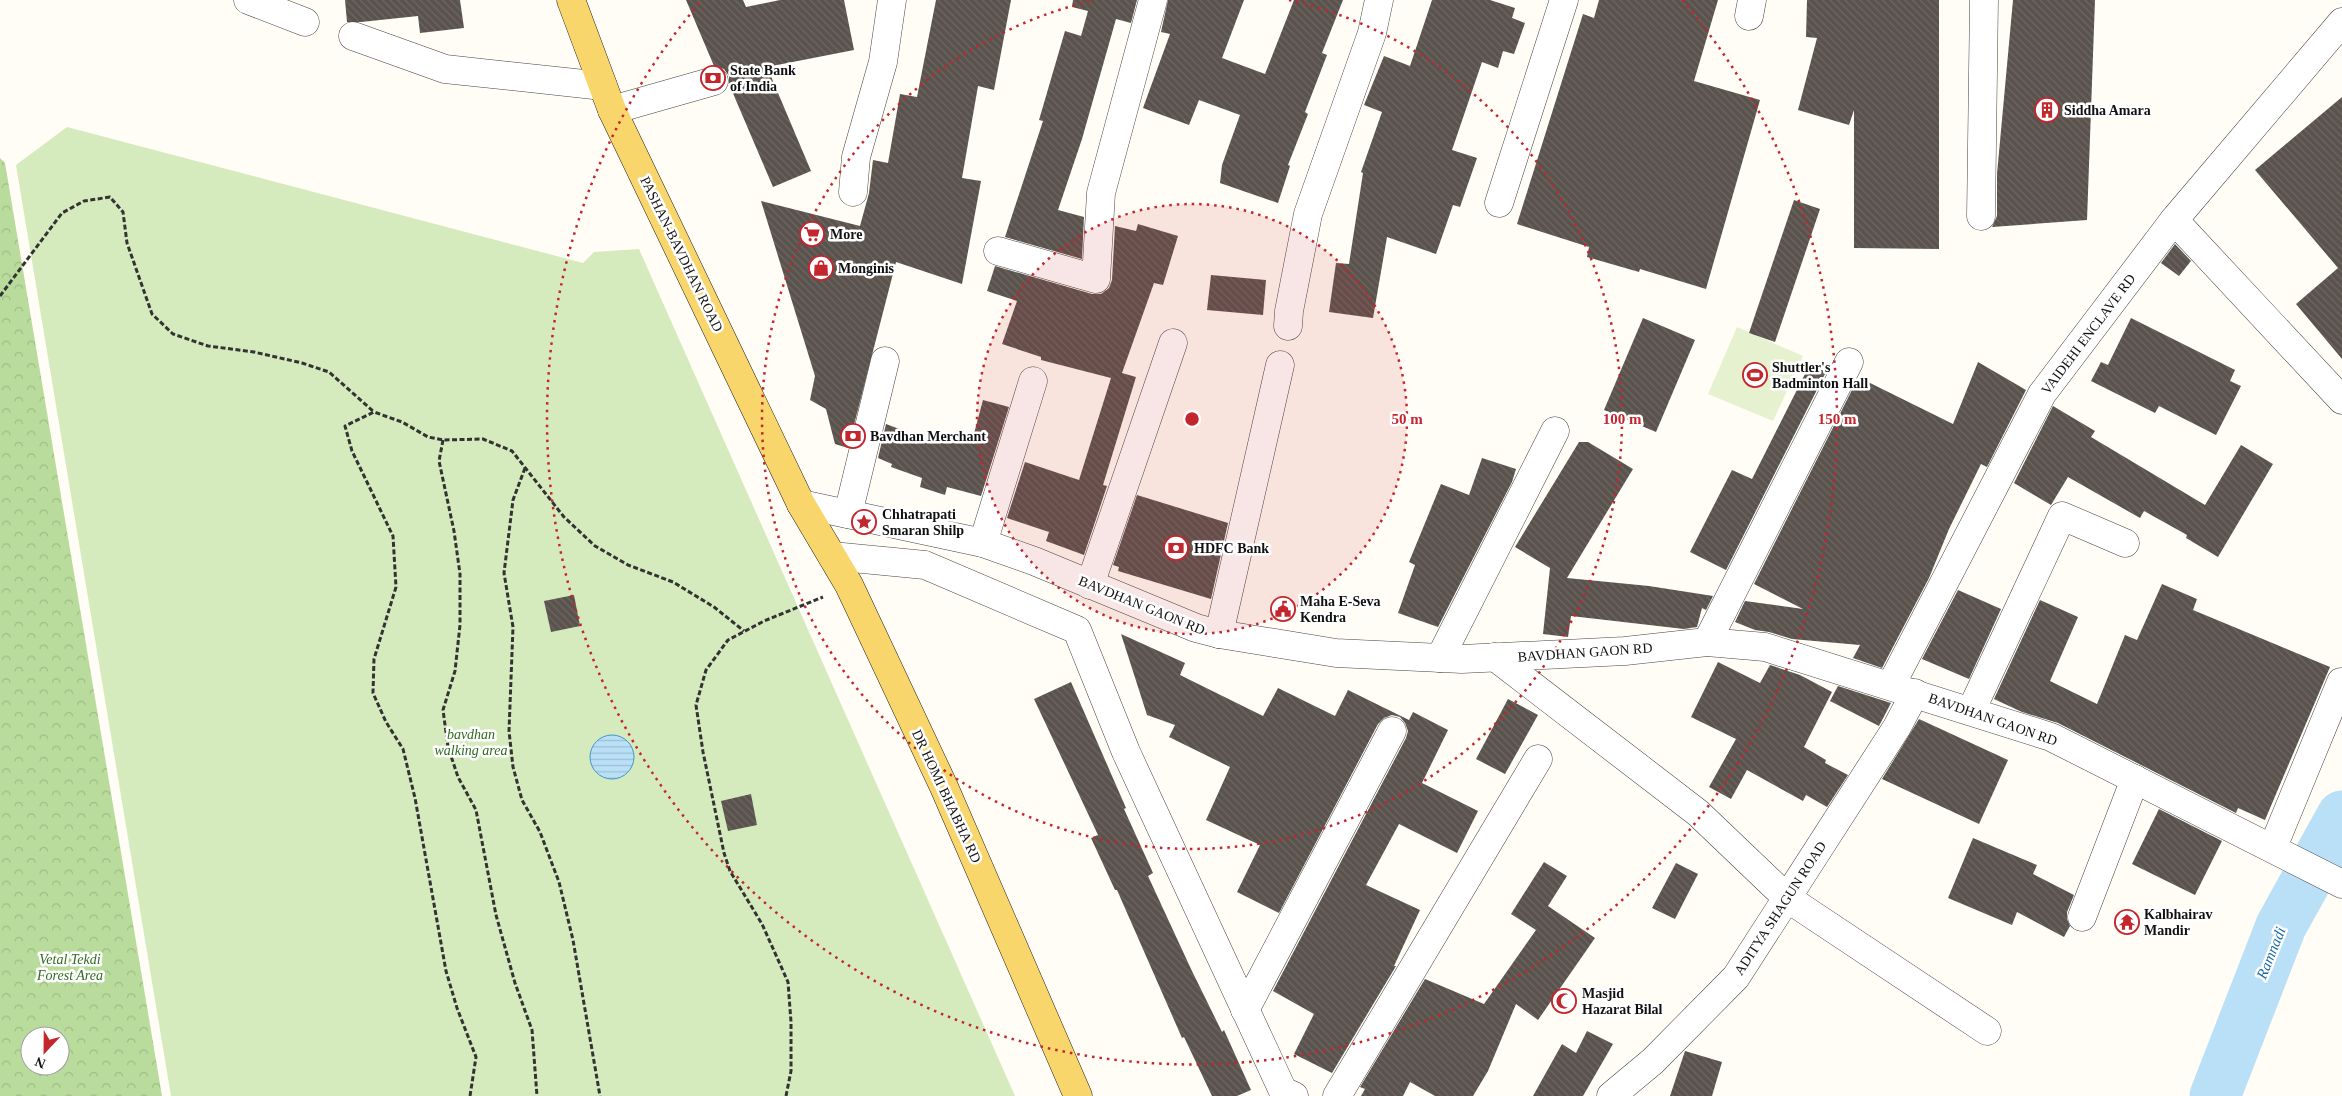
<svg xmlns="http://www.w3.org/2000/svg" width="2342" height="1096" font-family="'Times New Roman',serif">
  <style>
    .forest { fill: url(#forest-crowns); fill-rule: evenodd }
    .park { fill: #d5ebbd }
    .pitch { fill: #e6f2cf }
    .water { fill: url(#water-rules); stroke: #3f96cf }
    .lines { fill: none; stroke-linecap: round; stroke-linejoin: round }
    .river { stroke: #b9e0f7; stroke-width: 51 }
    .building { fill: url(#building-back-hatch) }
    .minor-casing { stroke: #444; stroke-width: 29 }
    .major-casing { stroke: #222; stroke-width: 29 }
    .path { stroke: #333; stroke-width: 3; stroke-dasharray: 5 2.5; stroke-linecap: butt }
    .minor { stroke: #fff; stroke-width: 28 }
    .major { stroke: #f9d66b; stroke-width: 28 }
    .ring { fill: none; stroke: #c4262e; stroke-width: 2.5; stroke-dasharray: 2.5 5 }
    .labels { text-anchor: middle; stroke-width: 5; stroke-linejoin: round; paint-order: stroke }
    .poi-label { font-size: 14px; font-weight: bold; fill: #111; stroke: #fff; text-anchor: start }
    .street-label { font-size: 14px; fill: #111; stroke: #fff }
    .park-label { font-size: 14px; font-style: italic; fill: #2f6b1f; stroke: #fff }
    .water-label { font-size: 15px; font-style: italic; fill: #1768a6; stroke: #fff }
    .centre { fill: #c4262e; stroke: #fff; stroke-width: 2.5 }
    .ring-label { font-size: 15px; text-anchor: middle; font-weight: bold; fill: #c4262e; stroke: #fff; stroke-width: 5; stroke-linejoin: round; paint-order: stroke }
  </style>
  <defs>
    <pattern id="forest-crowns" width="20" height="18" patternUnits="userSpaceOnUse" patternTransform="scale(1.25)"><rect width="20" height="18" fill="#b9dc9c"/><path d="M2 6a3 3 0 1 1 6 0M12 15a3 3 0 1 1 6 0" fill="none" stroke="#9ebc85"/></pattern>
    <pattern id="water-rules" width="6" height="5" patternUnits="userSpaceOnUse" patternTransform="scale(1.25)"><rect width="6" height="5" fill="#b9e0f7"/><path d="M0 2.5h6" fill="none" stroke="#9ebfd3"/></pattern>
    <pattern id="building-back-hatch" width="6" height="6" patternUnits="userSpaceOnUse" patternTransform="scale(1.25)"><rect width="6" height="6" fill="#5a524d"/><path d="M-1 5l2 2M0 0l6 6M5-1l2 2" fill="none" stroke="#6d6662"/></pattern>
  </defs>
  <rect width="100%" height="100%" fill="#fffdf5"/>
  <path class="forest" d="M0 158 5 163 162 1096H0ZM30 1036H60V1066H30Z"/>
  <path class="park" d="M67 127 583 263 594 252 639 249 1015 1096H171L16 165Z"/>
  <path class="pitch" d="M1737 327 1803 356 1773 421 1708 394Z"/>
  <circle class="water" cx="612" cy="757" r="22"/>
  <g class="lines">
    <path class="river" d="M2215 1096 2281 926 2342 816"/>
  </g>
  <g class="building">
    <path d="M345 0H460L464 28 420 33 418 16 361 22H347Z"/>
    <path d="M686 0H743L746 7 780 0H844L854 50 767 67 811 171 773 187 729 84V76L724 69 714 66Z"/>
    <path d="M936 0H1011L994 90 978 86 962 178 981 181 962 284 896 262 848 448 835 444 826 409 810 400 815 376 761 201 860 226 869 193 873 160 888 163 900 94 917 97Z"/>
    <path d="M1073 0H1137L1131 23 1116 19 1082 139 1058 210 1084 217 1082 259 1005 237 1043 121 1039 120 1065 31 1081 36 1088 11 1072 7Z"/>
    <path d="M1168 0H1244L1222 58 1265 74 1294 0H1343L1322 53 1327 55 1305 112 1308 114 1288 165 1290 166 1278 203 1220 183 1222 165 1240 115 1199 100 1189 125 1143 108 1170 34 1161 32Z"/>
    <path d="M1432 0H1490L1515 8 1512 18 1525 23 1514 54 1503 51 1498 68 1482 62 1452 150 1477 158 1460 207 1453 205 1436 254 1387 237 1373 318 1329 312 1336 263 1349 264 1363 173 1361 172 1382 112 1364 105 1384 56 1410 66Z"/>
    <path d="M1599 0H1718L1694 81 1760 100 1706 289 1640 269 1639 272 1587 257 1589 247 1517 224 1583 14 1594 18Z"/>
    <path d="M1807 0H1939V249L1854 248V110L1849 125 1798 110 1817 38 1806 37Z"/>
    <path d="M2013 0H2095L2087 220 1992 227 1997 216V174Z"/>
    <path d="M2342 97V359L2296 304 2338 268 2255 170Z"/>
    <path d="M1794 200 1820 209 1775 342 1749 333Z"/>
    <path d="M1138 224 1178 236 1163 285 1154 283 1122 373 1136 377 1103 485 1107 486 1084 555 1046 541 1049 532 1007 518 1025 462 1079 480 1111 378 1041 360V357L1002 344 1017 301 987 291 995 266 1092 294H1101L1109 288 1112 280 1115 226 1136 231Z"/>
    <path d="M2175 244 2191 261 2179 276 2161 263Z"/>
    <path d="M1211 275 1266 280 1263 315 1207 310Z"/>
    <path d="M1643 318 1695 340 1656 432 1604 410Z"/>
    <path d="M2131 318 2235 370 2230 381 2241 386 2216 435 2159 406 2155 413 2091 381 2101 362 2108 365Z"/>
    <path d="M1978 362 2026 390 1987 467 1981 464 1949 529 1929 578 1882 668 1853 658 1860 645 1792 639 1769 632 1755 630 1735 622 1745 601 1803 609 1754 584 1854 386 1860 389 1864 380 1953 424Z"/>
    <path d="M1810 364 1826 372 1726 570 1690 552 1732 470 1752 479Z"/>
    <path d="M983 400 1009 407 981 496 947 487 945 495 920 487 922 478 891 467 892 464 878 458 886 424 934 442 937 431 972 441Z"/>
    <path d="M2053 406 2095 431 2091 437 2205 505 2241 445 2273 464 2218 557 2186 538 2187 535 2144 511 2140 518 2068 477 2051 505 2014 483Z"/>
    <path d="M1579 442H1588L1633 469 1567 578 1649 586 1713 596 1706 610 1702 608 1697 627 1684 629 1571 616 1568 637 1543 634 1550 568 1515 547Z"/>
    <path d="M1482 458 1516 469 1512 482 1438 627 1398 613 1415 565 1409 562 1441 484 1469 495Z"/>
    <path d="M1137 495 1228 523 1211 599 1118 571 1119 567 1113 565Z"/>
    <path d="M2162 584 2197 599 2193 610 2330 667 2265 820 2238 808 2236 813 2058 723 2022 712 1994 699 2040 600 2078 617 2050 681 2097 704 2125 635 2137 640Z"/>
    <path d="M1958 590 2001 609 1969 679 1922 659Z"/>
    <path d="M574 595 580 626 551 632 544 601Z"/>
    <path d="M1121 634 1185 663 1180 675 1263 716 1278 688 1335 716 1348 690 1409 720 1413 712 1448 730 1422 783 1478 811 1457 853 1399 824 1366 885 1420 910 1394 966H1396L1332 1073 1294 1054 1314 1014 1273 991 1406 738 1408 731 1405 723 1400 717 1392 715 1384 718 1378 724 1279 913 1237 892 1260 845 1206 820 1230 767 1169 737 1175 725 1147 715Z"/>
    <path d="M1718 662 1760 683 1770 665 1800 675 1832 692 1804 747 1826 760 1825 763 1848 775 1827 807 1806 795 1803 801 1747 770 1731 799 1709 787 1736 739 1691 717Z"/>
    <path d="M1071 682 1126 808 1124 809 1153 873 1148 876 1191 969 1222 1032 1224 1030 1251 1090 1237 1096H1212L1184 1037 1182 1038 1117 890H1115L1091 838 1098 835 1034 699Z"/>
    <path d="M1838 686 1891 703 1879 726 1830 701Z"/>
    <path d="M1508 699 1538 715 1505 774 1476 759Z"/>
    <path d="M1919 719 2008 760 1979 824 1882 779Z"/>
    <path d="M751 794 757 825 728 831 721 801Z"/>
    <path d="M2159 809 2222 841 2195 895 2132 864Z"/>
    <path d="M1973 838 2037 865 2033 874 2074 895 2067 912V919L2070 926 2064 937 2017 912 2012 925 1948 898Z"/>
    <path d="M1544 862 1567 876 1548 906 1595 938 1538 1020 1516 1004 1488 1071 1473 1096H1435L1410 1082 1403 1096H1361L1365 1089 1360 1087 1425 979 1484 1004 1536 930 1511 914Z"/>
    <path d="M1676 863 1698 874 1675 919 1652 908Z"/>
    <path d="M1587 1031 1613 1044 1583 1096H1533L1562 1044 1576 1053Z"/>
    <path d="M1685 1051 1722 1062 1712 1096H1670Z"/>
  </g>
  <g class="lines">
    <defs>
      <g id="minor">
        <path d="M248 0 305 22"/>
        <path d="M1749 16 1752 0"/>
        <path d="M353 36 445 69 603 86"/>
        <path d="M612 110 714 81"/>
        <path d="M853 192 856 157 883 62 892 0"/>
        <path d="M1499 203 1564 0"/>
        <path d="M1981 216 1984 0"/>
        <path d="M2174 220 2342 400"/>
        <path d="M998 251 1096 279 1101 193 1153 0"/>
        <path d="M1288 326 1289 311 1308 214 1372 33 1379 0"/>
        <path d="M801 504 983 543 1034 561 1196 628 1219 634 1336 653 1462 659 1625 651 1707 642 1765 647 2051 737 2342 884"/>
        <path d="M848 514 885 361"/>
        <path d="M983 543 1033 381"/>
        <path d="M832 556 925 565 1077 630 1126 752 1283 1091 1294 1096"/>
        <path d="M1090 585 1173 343"/>
        <path d="M1219 634 1280 365"/>
        <path d="M1707 642 1849 362"/>
        <path d="M1495 657 1698 813 1787 898 1987 1031"/>
        <path d="M1440 658 1555 431"/>
        <path d="M1891 685 2042 394 2174 220 2342 22"/>
        <path d="M1971 711 2062 516 2125 543"/>
        <path d="M2273 847 2341 682"/>
        <path d="M2082 917 2135 779"/>
        <path d="M1245 1010 1392 731"/>
        <path d="M1337 1096 1538 759"/>
        <path d="M1611 1096 1653 1061 1736 977 1897 727 1915 693"/>
      </g>
      <path id="major" d="M571 0 612 110 801 504 849 585 944 787 1078 1096"/>
    </defs>
    <use href="#minor" class="minor-casing"/>
    <use href="#major" class="major-casing"/>
    <g class="path">
      <path d="M0 296 62 213 84 201 110 197 123 212 127 243 152 314 173 334 208 346 254 352 302 363 329 372 374 412"/>
      <path d="M443 440 439 461 454 531 460 574V625L455 671 443 710 448 747 458 777 476 810 496 915 515 983 532 1030 537 1096"/>
      <path d="M525 468 513 500 504 573 513 627 509 731 513 767 522 800 540 832 559 882 573 940 600 1096"/>
      <path d="M470 1096 476 1057 457 1008 446 971 415 798 403 749 386 722 373 693 374 659 396 587 393 536 352 451 345 426 374 412 402 422 428 437 443 440 483 439 512 451 564 517 595 546 628 565 673 582 714 607 744 631"/>
      <path d="M786 1096 791 1071V1022L788 982 762 924 730 871 724 853 703 752 696 705 706 670 728 640 764 621 823 597"/>
    </g>
    <use href="#minor" class="minor"/>
    <use href="#major" class="major"/>
  </g>
  <circle cx="1192" cy="419" r="215" fill="#c4262e" fill-opacity=".12"/>
  <g class="ring">
    <circle cx="1192" cy="419" r="215"/>
    <path d="M1289 0A430 430 0 1 1 1095 0"/>
    <path d="M1682 0A645 645 0 1 1 702 0"/>
  </g>
  <defs>
    <symbol id="bank-ring" viewBox="-11 -11 22 22"><circle r="9.5" fill="#fff" stroke="#c4262e" stroke-width="1.5"/><path d="M-6-4H6V4H-6ZM0-2.3a2.3 2.3 0 1 0 0 4.6a2.3 2.3 0 1 0 0-4.6Z" fill="#c4262e"/></symbol>
    <symbol id="building-ring" viewBox="-11 -11 22 22"><circle r="9.5" fill="#fff" stroke="#c4262e" stroke-width="1.5"/><path d="M-4-6H4V6H1V3H-1V6H-4ZM-2.5-4.3h1.7v1.8h-1.7ZM.8-4.3h1.7v1.8H.8ZM-2.5-1h1.7V.8h-1.7ZM.8-1h1.7V.8H.8Z" fill="#c4262e"/></symbol>
    <symbol id="supermarket-ring" viewBox="-11 -11 22 22"><circle r="9.5" fill="#fff" stroke="#c4262e" stroke-width="1.5"/><path d="M-6-5.5h2.5l.6 2H6L4.5 2H-2.5L-4.4-4H-6ZM-1.5 3.2a1.3 1.3 0 1 0 .1 0ZM3 3.2a1.3 1.3 0 1 0 .1 0Z" fill="#c4262e"/></symbol>
    <symbol id="shop-ring" viewBox="-11 -11 22 22"><circle r="9.5" fill="#fff" stroke="#c4262e" stroke-width="1.5"/><path d="M-5-2.5h2.3a2.7 3.5 0 0 1 5.4 0H5L5.5 6h-11ZM-1.5-2.5h3a1.5 2.3 0 0 0-3 0Z" fill="#c4262e"/></symbol>
    <symbol id="stadium-ring" viewBox="-11 -11 22 22"><circle r="9.5" fill="#fff" stroke="#c4262e" stroke-width="1.5"/><path d="M0-5a6.5 5 0 1 0 0 10a6.5 5 0 1 0 0-10ZM-3.5-1.8h7v3.6h-7Z" fill="#c4262e"/></symbol>
    <symbol id="sight-ring" viewBox="-11 -11 22 22"><circle r="9.5" fill="#fff" stroke="#c4262e" stroke-width="1.5"/><path d="M0-6L1.8-2.2L6-1.7L2.9 1.2L3.7 5.4L0 3.3L-3.7 5.4L-2.9 1.2L-6-1.7L-1.8-2.2Z" fill="#c4262e"/></symbol>
    <symbol id="civic-ring" viewBox="-11 -11 22 22"><circle r="9.5" fill="#fff" stroke="#c4262e" stroke-width="1.5"/><path d="M-.6-6.5H3V-4.5H.6V-3L4-1V1h2V6H-6V1h2V-1L-.6-3ZM-1.2 2.5V6h2.4V2.5Z" fill="#c4262e"/></symbol>
    <symbol id="temple-ring" viewBox="-11 -11 22 22"><circle r="9.5" fill="#fff" stroke="#c4262e" stroke-width="1.5"/><path d="M0-6L5-2H3V0L6.5 2.5H4V6H1.5V3h-3V6H-4V2.5H-6.5L-3 0V-2H-5Z" fill="#c4262e"/></symbol>
    <symbol id="mosque-ring" viewBox="-11 -11 22 22"><circle r="9.5" fill="#fff" stroke="#c4262e" stroke-width="1.5"/><path d="M3.5-4.9A6 6 0 1 0 3.5 4.9A5 5 0 1 1 3.5-4.9Z" fill="#c4262e"/></symbol>
  </defs>
  <g fill-rule="evenodd">
    <use href="#bank-ring" x="699" y="64" width="28" height="28"/>
    <use href="#building-ring" x="2033" y="96" width="28" height="28"/>
    <use href="#supermarket-ring" x="798" y="220" width="28" height="28"/>
    <use href="#shop-ring" x="807" y="254" width="28" height="28"/>
    <use href="#stadium-ring" x="1741" y="361" width="28" height="28"/>
    <use href="#bank-ring" x="839" y="422" width="28" height="28"/>
    <use href="#sight-ring" x="850" y="508" width="28" height="28"/>
    <use href="#bank-ring" x="1162" y="534" width="28" height="28"/>
    <use href="#civic-ring" x="1269" y="595" width="28" height="28"/>
    <use href="#temple-ring" x="2113" y="908" width="28" height="28"/>
    <use href="#mosque-ring" x="1550" y="987" width="28" height="28"/>
  </g>
  <g class="labels">
    <g class="poi-label">
      <text x="730" y="75">State Bank<tspan x="730" dy="16">of India</tspan></text>
      <text x="2064" y="115">Siddha Amara</text>
      <text x="830" y="239">More</text>
      <text x="838" y="273">Monginis</text>
      <text x="1772" y="372">Shuttler's<tspan x="1772" dy="16">Badminton Hall</tspan></text>
      <text x="870" y="441">Bavdhan Merchant</text>
      <text x="882" y="519">Chhatrapati<tspan x="882" dy="16">Smaran Shilp</tspan></text>
      <text x="1194" y="553">HDFC Bank</text>
      <text x="1300" y="606">Maha E-Seva<tspan x="1300" dy="16">Kendra</tspan></text>
      <text x="2144" y="919">Kalbhairav<tspan x="2144" dy="16">Mandir</tspan></text>
      <text x="1582" y="998">Masjid<tspan x="1582" dy="16">Hazarat Bilal</tspan></text>
    </g>
    <g class="street-label">
      <text transform="translate(682 254) rotate(64)" y="5">PASHAN-BAVDHAN ROAD</text>
      <text transform="translate(2088 334) rotate(-53)" y="5">VAIDEHI ENCLAVE RD</text>
      <text transform="translate(1142 605) rotate(22)" y="5">BAVDHAN GAON RD</text>
      <text transform="translate(1585 652) rotate(-4)" y="5">BAVDHAN GAON RD</text>
      <text transform="translate(1993 719) rotate(19)" y="5">BAVDHAN GAON RD</text>
      <text transform="translate(947 796) rotate(65)" y="5">DR HOMI BHABHA RD</text>
      <text transform="translate(1780 908) rotate(-57)" y="5">ADITYA SHAGUN ROAD</text>
    </g>
    <g class="park-label">
      <text x="471" y="739">bavdhan<tspan x="471" dy="16">walking area</tspan></text>
      <text x="70" y="964">Vetal Tekdi<tspan x="70" dy="16">Forest Area</tspan></text>
    </g>
    <g class="water-label">
      <text transform="translate(2271 953) rotate(-68)" y="5">Ramnadi</text>
    </g>
  </g>
  <circle cx="1192" cy="419" r="8" class="centre"/>
  <g class="ring-label">
    <text x="1407" y="424">50 m</text>
    <text x="1622" y="424">100 m</text>
    <text x="1837" y="424">150 m</text>
  </g>
  <g transform="translate(45 1051) rotate(202)"><circle r="24" fill="#ffffff" stroke="#a0a0a0"/>
  <path d="M0-4L9 19L0 12L-9 19Z" fill="#c4262e"/>
  <text y="-8" font-size="14" font-weight="bold" text-anchor="middle" fill="#111111">N</text>
  </g>
</svg>
